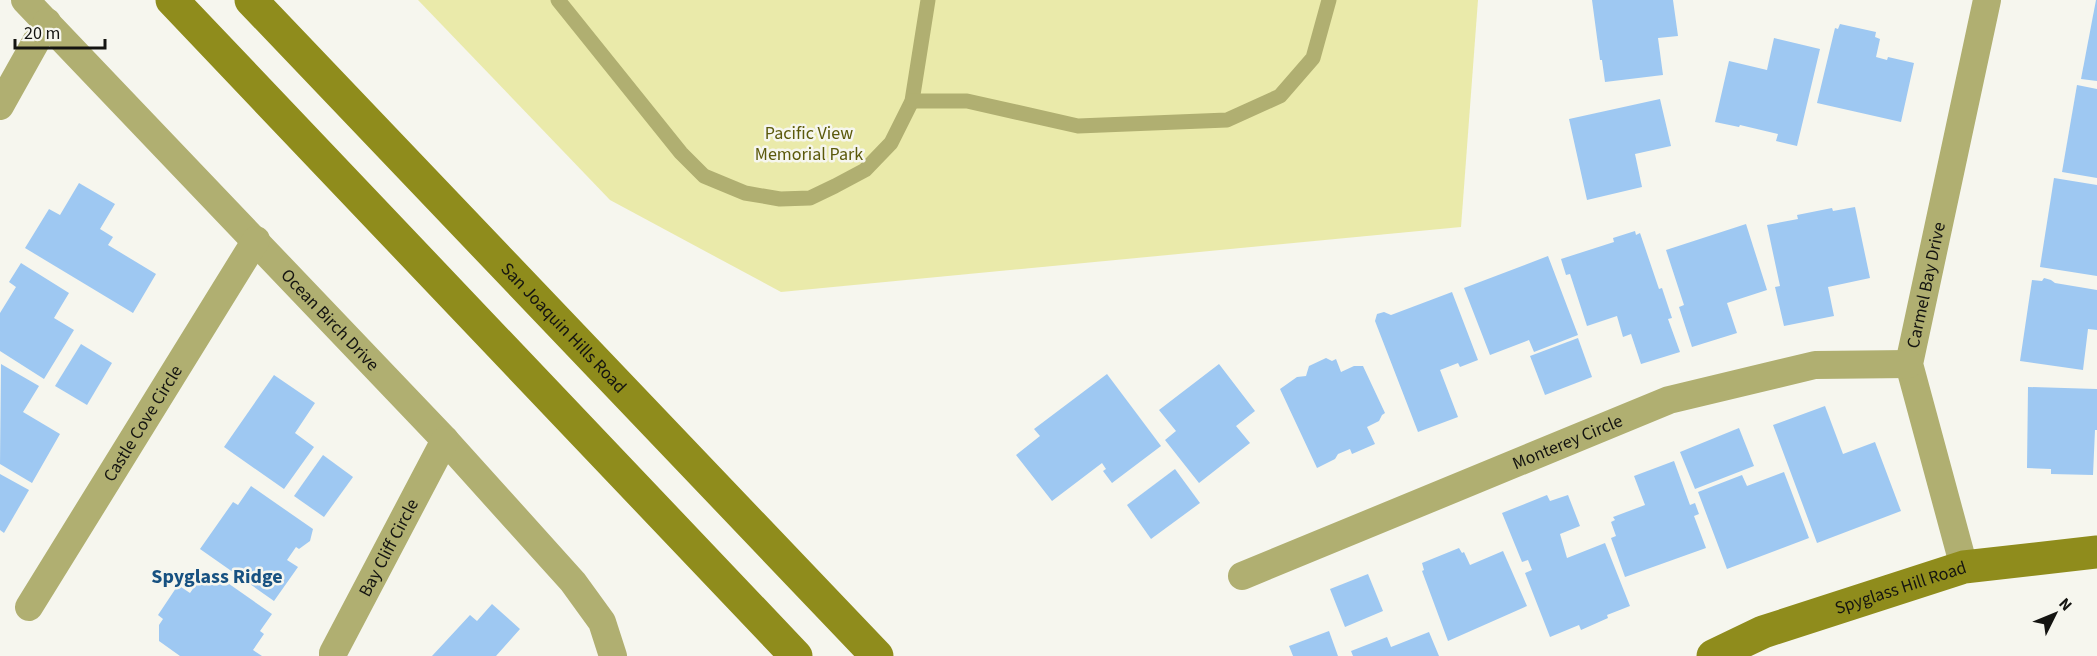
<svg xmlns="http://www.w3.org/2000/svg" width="2097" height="656" font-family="'Source Sans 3',sans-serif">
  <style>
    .green { fill: #eaeaaa }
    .building { fill: #9ec8f2 }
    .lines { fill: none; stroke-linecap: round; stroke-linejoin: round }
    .service { stroke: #b0af71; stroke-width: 15 }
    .minor { stroke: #b0af71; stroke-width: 28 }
    .secondary { stroke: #8f8c1c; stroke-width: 33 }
    .labels { text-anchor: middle; stroke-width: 5; stroke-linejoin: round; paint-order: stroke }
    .park-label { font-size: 18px; fill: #5b590b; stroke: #f6f6ee }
    .street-label { font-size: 18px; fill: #141411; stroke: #f6f6ee }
    .neighbourhood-label { font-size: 20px; font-weight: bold; fill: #175181; stroke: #f6f6ee }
  </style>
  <rect width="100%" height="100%" fill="#f6f6ee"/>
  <path class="green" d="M418 0H1478L1461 227 781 292 610 200Z"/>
  <g class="building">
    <path d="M1592 0H1673L1678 36 1658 38 1663 75 1605 82 1602 60H1600Z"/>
    <path d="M2096 0H2097V81L2081 79Z"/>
    <path d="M1840 24 1876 32 1875 37 1880 39 1876 57 1887 60 1888 57 1914 63 1901 122 1817 103 1835 28 1838 29Z"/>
    <path d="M1774 38 1820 49 1797 146 1776 141 1778 134 1740 125 1739 127 1715 122 1729 61 1767 70Z"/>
    <path d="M2077 85 2097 89V178L2062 172Z"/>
    <path d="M1660 99 1671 146 1635 154 1642 187 1587 200 1569 119Z"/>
    <path d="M2054 178 2097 185V276L2040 267Z"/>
    <path d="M79 183 115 204 100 229 113 237 108 245 156 274 133 313 25 248 49 209 60 215Z"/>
    <path d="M1855 207 1870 278 1828 287 1834 316 1784 326 1775 287 1780 286 1767 225 1798 219 1797 215 1832 208 1833 211Z"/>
    <path d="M1746 224 1767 290 1727 303 1737 333 1692 347 1679 307 1684 305 1666 250Z"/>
    <path d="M1635 231 1636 235 1640 233 1659 289 1662 288 1672 318 1668 319 1680 352 1641 364 1631 334 1623 337 1617 316 1587 326 1570 274 1566 275 1561 259 1614 242 1613 238Z"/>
    <path d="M1548 256 1578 335 1534 352 1529 340 1490 355 1464 288Z"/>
    <path d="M21 263 69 293 54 318 74 330 44 379 0 351V313L16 287 9 282Z"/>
    <path d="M2044 278 2051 280 2055 283 2097 290V330L2088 329 2083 370 2020 361 2032 280 2042 281Z"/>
    <path d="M1452 292 1478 360 1460 367 1458 363 1440 370 1458 417 1418 432 1375 321 1377 314 1384 312 1391 315Z"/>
    <path d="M1578 338 1592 377 1545 395 1530 356Z"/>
    <path d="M81 344 112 363 87 405 55 386Z"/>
    <path d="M1326 358 1332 361 1336 359 1341 372 1354 366H1363L1385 413 1382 415 1379 421 1367 427 1375 444 1352 454 1350 449 1338 454 1335 459 1317 468 1280 389 1297 377 1306 376 1309 366Z"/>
    <path d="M1 364 39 386 23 412 60 434 32 483 0 464Z"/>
    <path d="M1219 364 1255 411 1236 426 1250 443 1199 483 1165 440 1176 431 1159 410Z"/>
    <path d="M1107 374 1161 446 1112 483 1103 471 1106 469 1102 463 1052 501 1016 455 1040 436 1034 429Z"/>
    <path d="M274 375 315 403 295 433 314 447 284 489 224 447Z"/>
    <path d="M2028 387 2097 389V430H2095L2093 475 2051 474V469L2027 468Z"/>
    <path d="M1825 406 1843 454 1875 442 1901 511 1817 543 1773 425Z"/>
    <path d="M1739 428 1754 466 1695 489 1680 452Z"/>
    <path d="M323 455 353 477 324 517 294 496Z"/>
    <path d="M1674 461 1690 505 1695 503 1699 514 1694 516 1706 548 1625 577 1611 538 1616 536 1611 522 1615 520 1613 517 1645 505 1634 476Z"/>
    <path d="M1175 469 1200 503 1151 539 1127 505Z"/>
    <path d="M1784 472 1809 538 1727 569 1698 492 1742 475 1747 486Z"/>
    <path d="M0 474 29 490 4 533 0 530Z"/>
    <path d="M251 486 313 529 310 541 299 549 296 547 287 560 298 567 274 601 200 549 233 502 238 505Z"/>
    <path d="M1547 495 1550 501 1568 495 1580 526 1560 534 1567 558 1605 543 1630 606 1607 615 1608 618 1581 630 1579 625 1550 637 1525 573 1532 570 1528 560 1522 562 1502 513Z"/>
    <path d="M1459 548 1462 553 1464 552 1470 565 1503 551 1527 606 1448 641 1422 571 1424 570 1422 563Z"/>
    <path d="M212 572 272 614 260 631 264 634 253 650 262 656H180L159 641V625L163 619 158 615 178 585 190 593 204 573 210 576Z"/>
    <path d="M1368 574 1383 611 1345 627 1330 589Z"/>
    <path d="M492 604 520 629 496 656H432L470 615 477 621Z"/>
    <path d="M1329 631 1338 656H1293L1289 646Z"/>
    <path d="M1429 632 1439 656H1353L1351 651 1387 637 1391 647Z"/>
  </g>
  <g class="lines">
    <g class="service">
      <path d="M558 0 681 153 704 176 745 193 780 199 810 198 835 186 865 170 891 143 912 101 928 0"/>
      <path d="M912 101H967L1078 126 1227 120 1280 96 1313 58 1329 0"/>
    </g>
    <g class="minor">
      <path id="s1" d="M25 0 445 440 573 582 602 622 613 656"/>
      <path d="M0 106 47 22"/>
      <path id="s2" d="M1964 567 1909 364 1987 0"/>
      <path id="s3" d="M1242 576 1669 400 1815 365 1909 364"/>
      <path id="s4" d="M29 607 256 240"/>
      <path id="s5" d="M333 656V653L445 440"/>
    </g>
    <g class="secondary">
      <path d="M172 0 796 656"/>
      <path id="s6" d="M251 0 877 656"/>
      <path id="s7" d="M1713 656 1763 632 1964 567 2097 552"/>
    </g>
  </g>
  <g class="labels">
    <g class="park-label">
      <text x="809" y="139">Pacific View<tspan x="809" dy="21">Memorial Park</tspan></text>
    </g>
    <g class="street-label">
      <text dy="6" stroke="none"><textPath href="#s2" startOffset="291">Carmel Bay Drive</textPath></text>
      <text dy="6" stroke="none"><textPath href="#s1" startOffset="442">Ocean Birch Drive</textPath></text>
      <text dy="6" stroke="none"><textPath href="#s6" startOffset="453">San Joaquin Hills Road</textPath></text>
      <text dy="6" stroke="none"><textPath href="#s4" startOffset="216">Castle Cove Circle</textPath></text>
      <text dy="6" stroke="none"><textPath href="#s3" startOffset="352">Monterey Circle</textPath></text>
      <text dy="6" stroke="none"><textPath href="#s5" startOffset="122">Bay Cliff Circle</textPath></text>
      <text dy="6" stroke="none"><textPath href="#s7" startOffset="200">Spyglass Hill Road</textPath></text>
    </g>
    <g class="neighbourhood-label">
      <text x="217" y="583">Spyglass Ridge</text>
    </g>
  </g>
  <g transform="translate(2055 614) rotate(47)" stroke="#f6f6ee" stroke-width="4.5" paint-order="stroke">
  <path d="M0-4.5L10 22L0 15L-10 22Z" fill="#141411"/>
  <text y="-9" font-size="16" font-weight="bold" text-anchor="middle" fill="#141411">N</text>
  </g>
  <path d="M15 39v9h90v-9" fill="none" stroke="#141411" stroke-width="3"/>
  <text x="24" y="39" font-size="18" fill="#141411" stroke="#f6f6ee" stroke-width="4.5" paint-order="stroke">20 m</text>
</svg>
